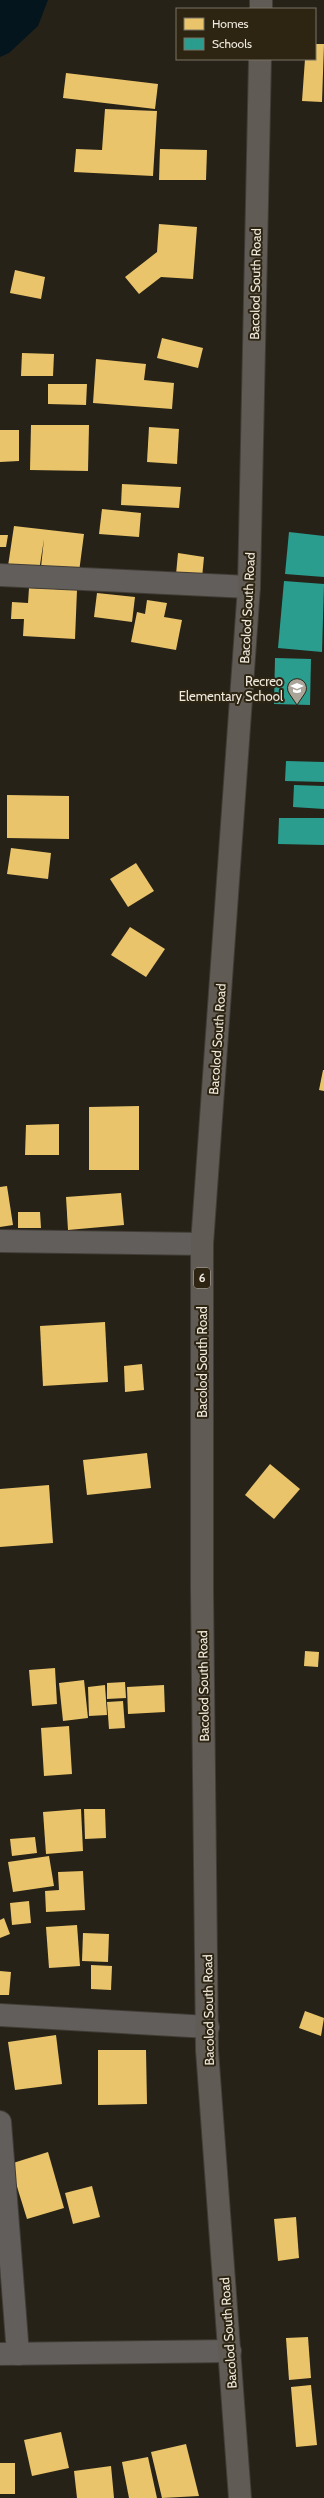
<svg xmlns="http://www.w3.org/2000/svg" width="324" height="2498" font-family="Cabin,sans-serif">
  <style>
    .water { fill: #04151d }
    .homes { fill: #e9c46a }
    .schools { fill: #2a9d8f }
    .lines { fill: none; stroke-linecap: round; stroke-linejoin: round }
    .minor-casing { stroke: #413d36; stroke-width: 24 }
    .highway-casing { stroke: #413d36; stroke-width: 24 }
    .minor { stroke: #625e5b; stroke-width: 22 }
    .highway { stroke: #605b54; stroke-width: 22 }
    .labels { text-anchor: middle; stroke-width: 4; stroke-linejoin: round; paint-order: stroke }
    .shield { fill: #2d2412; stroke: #b6afa2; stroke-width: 1 }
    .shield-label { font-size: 12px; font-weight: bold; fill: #f0eadf }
    .street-label { font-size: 13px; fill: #f0eadf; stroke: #2d2412 }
    .poi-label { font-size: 13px; fill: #f0eadf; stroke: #2d2412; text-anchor: end }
  </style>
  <rect width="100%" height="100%" fill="#272218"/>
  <path class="water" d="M0 0H48L38 26 9 53 0 57Z"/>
  <g class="homes">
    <path d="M315 44H324L322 102 302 101 305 59H315Z"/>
    <path d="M66 73 158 84 155 109 63 98Z"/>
    <path d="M105 109 157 111 153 176 74 172 76 149 102 150Z"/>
    <path d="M160 149 207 150 206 180H159Z"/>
    <path d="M159 224 197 227 193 279 161 277 139 294 125 277 157 252Z"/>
    <path d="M15 270 45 277 41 299 10 293Z"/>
    <path d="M162 338 203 348 198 368 157 358Z"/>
    <path d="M22 353 54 354 53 376H21Z"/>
    <path d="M96 359 146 364 144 380 174 383 172 409 93 403Z"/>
    <path d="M48 384H87L86 405 48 404Z"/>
    <path d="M31 425H89L88 471 30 470Z"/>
    <path d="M149 427 179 429 177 464 147 462Z"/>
    <path d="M0 430H19V461L0 462Z"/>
    <path d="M122 484 181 487 179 508 121 505Z"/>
    <path d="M102 509 141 513 139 537 99 534Z"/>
    <path d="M14 526 84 534 79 572 41 567 44 539 39 571 8 566Z"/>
    <path d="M0 535H8L6 547H0Z"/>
    <path d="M178 553 204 557 201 588 175 585Z"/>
    <path d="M29 588 77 590 75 639 23 636 24 619H11L12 602 28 603Z"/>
    <path d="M97 593 135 597 132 622 94 617Z"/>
    <path d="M147 600 167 603 164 617 182 620 176 650 131 642 137 612 145 614Z"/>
    <path d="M7 795 69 796V839L7 838Z"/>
    <path d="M11 848 51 853 48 879 7 874Z"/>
    <path d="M136 863 154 891 128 907 110 879Z"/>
    <path d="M130 927 165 949 146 977 111 955Z"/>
    <path d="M323 1070H324V1091L319 1090Z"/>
    <path d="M139 1106V1170H89V1107Z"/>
    <path d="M59 1124V1155H25L26 1125Z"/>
    <path d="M7 1186 13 1225 0 1227V1187Z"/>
    <path d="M121 1193 124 1225 68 1230 66 1197Z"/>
    <path d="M18 1212H40L41 1228H18Z"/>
    <path d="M105 1322 108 1382 43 1386 40 1326Z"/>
    <path d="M142 1364 144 1390 125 1392 124 1366Z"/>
    <path d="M147 1453 151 1488 87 1495 83 1460Z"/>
    <path d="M270 1464 300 1489 274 1519 245 1495Z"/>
    <path d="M49 1485 53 1543 0 1547V1489Z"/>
    <path d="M305 1651 319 1652 318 1667 304 1666Z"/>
    <path d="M55 1668 57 1704 32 1706 29 1670Z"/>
    <path d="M84 1680 88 1718 63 1721 59 1683Z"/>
    <path d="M125 1682 126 1698 107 1699V1683Z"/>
    <path d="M105 1685 107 1715 89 1716 88 1687Z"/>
    <path d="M164 1685 165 1712 128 1714 127 1687Z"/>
    <path d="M123 1701 125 1728 109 1729 107 1702Z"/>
    <path d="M69 1726 72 1774 44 1776 41 1728Z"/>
    <path d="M81 1809 83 1851 46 1854 43 1812Z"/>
    <path d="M84 1809H105L106 1838 85 1839Z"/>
    <path d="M35 1837 37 1853 12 1856 10 1839Z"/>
    <path d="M49 1856 54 1886 13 1892 8 1862Z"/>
    <path d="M83 1871 85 1910 46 1912 45 1891 59 1890 58 1872Z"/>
    <path d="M29 1901 31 1923 12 1925 10 1903Z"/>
    <path d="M4 1918 10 1934 0 1938V1920Z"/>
    <path d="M77 1925 80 1966 49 1968 46 1927Z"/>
    <path d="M83 1933 109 1934 108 1962 82 1961Z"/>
    <path d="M91 1965 112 1966 111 1990 91 1989Z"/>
    <path d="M0 1971 11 1972 9 1995H0Z"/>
    <path d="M305 2011 324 2018 321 2036 299 2028Z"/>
    <path d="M56 2035 62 2084 15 2090 8 2042Z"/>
    <path d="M98 2050H146L147 2104 98 2105Z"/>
    <path d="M48 2152 64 2208 27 2219 10 2164Z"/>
    <path d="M92 2186 100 2217 73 2224 65 2193Z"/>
    <path d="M296 2217 299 2258 278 2261 274 2219Z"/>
    <path d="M308 2337 311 2378 289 2380 286 2338Z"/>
    <path d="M311 2385 317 2445 296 2447 291 2387Z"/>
    <path d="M61 2432 69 2468 32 2476 24 2440Z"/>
    <path d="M186 2444 199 2496 162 2498 151 2452Z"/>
    <path d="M148 2457 157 2498H129L122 2462Z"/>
    <rect x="0" y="2463" width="15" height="31"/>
    <path d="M111 2466 114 2498H77L74 2471Z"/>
  </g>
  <g class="schools">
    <path d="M289 532 324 536V577L285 574Z"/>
    <path d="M284 581 324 584 322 652 278 648Z"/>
    <path d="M275 658 311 659 310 705 274 704Z"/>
    <path d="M286 761 324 762V782L285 781Z"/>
    <path d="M294 785 324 786V809L293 807Z"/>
    <path d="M279 818H324V845L278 844Z"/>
  </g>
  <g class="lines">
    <defs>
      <g id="minor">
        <path d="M0 575 249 587"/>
        <path d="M0 1241 202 1244"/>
        <path d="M0 2015 208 2027"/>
        <path d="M0 2122 18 2354"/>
        <path d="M0 2354 230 2351"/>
      </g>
      <g id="highway">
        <path d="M261 9V0"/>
        <path d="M240 2498 207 2050 202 1589V1244L249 587 260 59"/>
      </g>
    </defs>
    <use href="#minor" class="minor-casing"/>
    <use href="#highway" class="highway-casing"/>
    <use href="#minor" class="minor"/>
    <use href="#highway" class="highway"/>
  </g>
  <defs>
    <symbol id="school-pin" viewBox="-11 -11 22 30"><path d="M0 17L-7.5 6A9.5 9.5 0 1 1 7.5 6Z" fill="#aaa499" stroke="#2d2412"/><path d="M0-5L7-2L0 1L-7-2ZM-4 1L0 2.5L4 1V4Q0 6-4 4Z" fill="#fff"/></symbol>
  </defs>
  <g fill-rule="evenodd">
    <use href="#school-pin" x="286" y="677" width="22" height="30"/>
  </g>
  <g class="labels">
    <rect class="shield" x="194" y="1268" width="16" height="20" rx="3"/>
    <g class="shield-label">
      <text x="202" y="1282">6</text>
    </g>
    <g class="street-label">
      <text transform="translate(255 284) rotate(-89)" y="5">Bacolod South Road</text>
      <text transform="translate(247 608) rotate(-87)" y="5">Bacolod South Road</text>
      <text transform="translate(217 1039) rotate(-86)" y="5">Bacolod South Road</text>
      <text transform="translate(202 1362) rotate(-90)" y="5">Bacolod South Road</text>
      <text transform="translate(203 1686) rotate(-91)" y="5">Bacolod South Road</text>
      <text transform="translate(208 2010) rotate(-91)" y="5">Bacolod South Road</text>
      <text transform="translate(228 2333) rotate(-94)" y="5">Bacolod South Road</text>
    </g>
    <g class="poi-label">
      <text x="283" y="686">Recreo<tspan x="283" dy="15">Elementary School</tspan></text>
    </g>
  </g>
  <rect x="176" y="8" width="140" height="52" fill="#2d2412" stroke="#7b7364"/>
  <rect x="184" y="18" width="20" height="12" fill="#e9c46a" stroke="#7b7364"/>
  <text x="212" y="28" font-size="12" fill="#f0eadf">Homes</text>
  <rect x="184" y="38" width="20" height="12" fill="#2a9d8f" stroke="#7b7364"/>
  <text x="212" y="48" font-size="12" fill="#f0eadf">Schools</text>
</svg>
